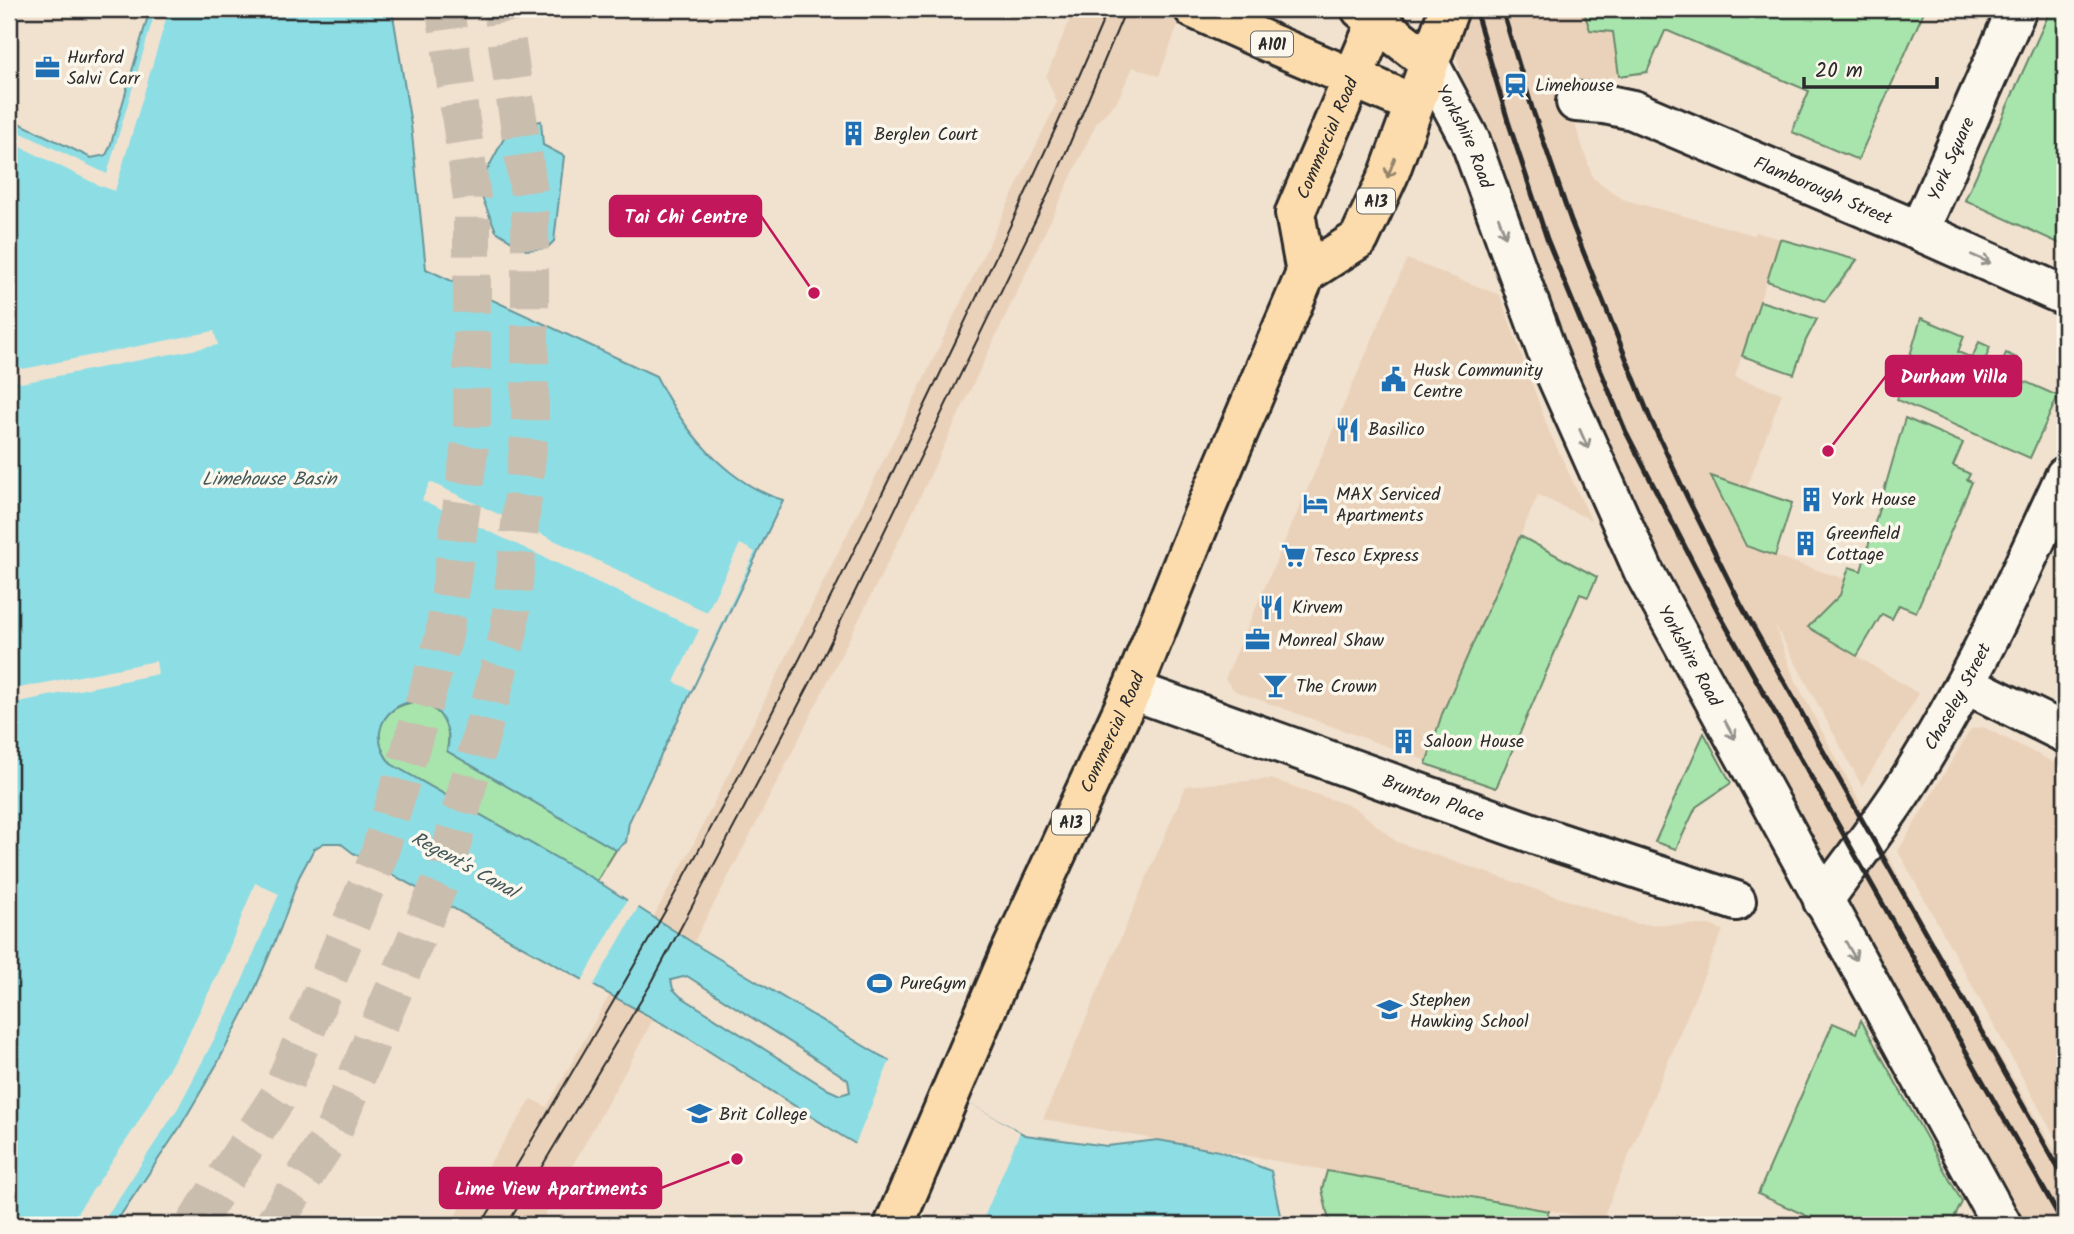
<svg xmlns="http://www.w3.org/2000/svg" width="2074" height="1234" font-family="Kalam,sans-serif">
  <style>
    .built { fill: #ead2ba }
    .green { fill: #a8e5ac; stroke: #6a886c; stroke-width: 2 }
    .water { fill: #8ddee4; stroke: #66969a; stroke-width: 2; fill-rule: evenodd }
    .pier { fill: #f1e1cf }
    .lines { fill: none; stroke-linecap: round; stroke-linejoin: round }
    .highway-tunnel { stroke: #c9bdae; stroke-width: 38; stroke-dasharray: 38 19; stroke-linecap: butt }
    .minor-casing { stroke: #2b2b2b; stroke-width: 44 }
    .major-casing { stroke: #2b2b2b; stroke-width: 44 }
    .highway-casing { stroke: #2b2b2b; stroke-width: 44 }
    .minor { stroke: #fbf7ec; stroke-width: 38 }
    .major { stroke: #fcdcac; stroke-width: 38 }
    .highway { stroke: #fcdcac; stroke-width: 38 }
    .tram { stroke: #2b2b2b; stroke-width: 2 }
    .rail { stroke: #2b2b2b; stroke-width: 5 }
    .oneway { stroke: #94846c }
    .oneway2 { stroke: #93918c }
    .labels { text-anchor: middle; stroke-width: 7; stroke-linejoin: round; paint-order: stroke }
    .shield { fill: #fbf7ec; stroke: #696865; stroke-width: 2 }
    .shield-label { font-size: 16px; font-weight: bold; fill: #2b2b2b }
    .poi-label { font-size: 18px; fill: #2b2b2b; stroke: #fbf7ec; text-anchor: start }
    .street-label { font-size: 18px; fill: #2b2b2b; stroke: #fbf7ec }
    .water-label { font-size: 19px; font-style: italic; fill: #445859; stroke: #fbf7ec }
    .leader { fill: none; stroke: #c2185b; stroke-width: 2.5 }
    .callout-dot { fill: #c2185b; stroke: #fbf7ec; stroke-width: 2.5 }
    .callout { fill: #c2185b; stroke: #c2185b; stroke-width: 2.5 }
    .callout-label { font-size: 19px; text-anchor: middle; font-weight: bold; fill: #fff }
  </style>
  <rect width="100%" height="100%" fill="#f1e1cf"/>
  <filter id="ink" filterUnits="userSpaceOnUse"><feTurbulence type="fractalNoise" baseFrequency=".0143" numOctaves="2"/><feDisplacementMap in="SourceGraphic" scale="14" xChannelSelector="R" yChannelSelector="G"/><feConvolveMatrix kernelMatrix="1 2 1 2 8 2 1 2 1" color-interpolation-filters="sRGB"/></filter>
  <g filter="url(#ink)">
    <g class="built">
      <path d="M1074 9H1184L1159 76 1133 67 1117 101 1097 122 910 518 755 826 630 1063 539 1225H449L532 1099 547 1107 690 851 916 395 1057 102 1046 77Z"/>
      <path d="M1445 9H1583L1590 30 1613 32 1619 76 1562 85 1593 178 1622 199 1754 235 1755 232 1780 239 1735 377 1782 393 1747 488 1714 478 1744 546 1845 579 1840 595 1809 627 1919 694 1862 786 1775 625 1794 678 1936 947 2065 1168V1225H2023L1890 998 1625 507 1464 88Z"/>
      <path d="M1407 259 1500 295 1549 431 1591 520 1538 495 1442 714 1427 761 1235 691 1225 679Z"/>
      <path d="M1983 727 2065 768V1155L1898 851 1971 729Z"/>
      <path d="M1271 779 1354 807 1397 842 1637 924 1709 925 1723 930 1602 1220 1043 1119 1186 786Z"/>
    </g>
    <g class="green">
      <path d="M1583 9H1925L1858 160 1792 132 1809 91 1668 31H1665L1647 72 1619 76 1613 32 1590 30Z"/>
      <path d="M2051 9H2065V246L1965 200Z"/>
      <path d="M1780 239 1857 260 1825 301 1767 281Z"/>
      <path d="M1760 301 1817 319 1806 340 1794 374 1742 356Z"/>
      <path d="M1921 318 1964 336 1958 352 1972 358 1979 342 1990 347 1984 363 1999 370 2006 353 2017 358 2010 375 2058 396 2030 458 1897 400Z"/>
      <path d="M1905 418 1963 443 1953 466 1970 474 1967 480 1972 482 1916 612 1899 605 1892 619 1882 614 1857 656 1808 627 1840 595 1849 567 1861 571Z"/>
      <path d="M1711 476 1792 503 1775 556 1746 546Z"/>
      <path d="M1520 536 1597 577 1588 597 1580 594 1496 788 1426 764 1442 714Z"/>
      <path d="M417 702C443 709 452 725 447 751L616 850 597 881 391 764C368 736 381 705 417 702Z"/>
      <path d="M1704 733 1731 783 1696 807 1676 849 1655 842Z"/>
      <path d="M1861 1020 1962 1202 1951 1225H1827L1758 1194 1833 1023 1856 1033Z"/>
      <path d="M1327 1171 1549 1211 1547 1216 1567 1225H1330L1322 1189Z"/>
    </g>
    <g class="water">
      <path d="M150 9H392L411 125 426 269 656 376C682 428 725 483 783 500L629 822 626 842 616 850 447 751C450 738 449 731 443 720 421 677 353 718 391 764L597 881 701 948 879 1055 1025 1135 1107 1146 1158 1140 1219 1151 1271 1171 1282 1225H993L981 1217 842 1136 685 1036 353 853 340 843H324L314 849 299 877 281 927 252 996 217 1064 180 1127 114 1225H9V118L91 158 106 155 110 147ZM687 976 838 1073 848 1080 850 1092 840 1095 829 1090 680 996 673 989 671 980Z"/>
      <path d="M541 121 543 145 564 156 554 241 547 248 526 250 496 231 481 195 486 172 510 127Z"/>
    </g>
    <g class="pier">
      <path d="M156 9H169L115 191 98 185 9 141V127L107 174Z"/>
      <path d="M214 331 218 345 21 383 9 375V360L23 369Z"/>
      <path d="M430 482 707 612 740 544 755 552 691 690 674 682 699 630 422 500Z"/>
      <path d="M156 661 158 674 9 704V690Z"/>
      <path d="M255 883 279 894 231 1007 178 1108 101 1225H69L134 1129 187 1037 224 961Z"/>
      <path d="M629 897 640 904 592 988 581 983Z"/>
      <path d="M891 1058 1020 1132 982 1222 854 1147Z"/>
    </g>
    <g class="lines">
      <g class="highway-tunnel">
        <path d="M194 1225 280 1094 378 858 444 636 472 430V198L445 9"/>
        <path d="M273 1225 332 1134 445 871 509 631 530 428V200L502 9"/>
      </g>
      <defs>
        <g id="minor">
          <path id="s1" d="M1428 61 1470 140 1552 366 1644 572 2002 1225"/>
          <path id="s2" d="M1576 102 1604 104 1633 110 1919 231 2065 296"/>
          <path id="s3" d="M1919 231 2017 9"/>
          <path d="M1966 684 2065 733"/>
          <path id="s4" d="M1132 690 1554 841 1736 901"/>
          <path id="s5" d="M1823 901C1855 856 1890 813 1918 766 1975 673 2020 575 2065 476"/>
        </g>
        <g id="major">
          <path d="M1194 9 1270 43 1414 104"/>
          <path d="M1361 9 1428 61"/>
        </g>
        <g id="highway">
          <path d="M1306 273 1359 239 1389 174 1449 9"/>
          <path id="s6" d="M894 1225 1010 954 1132 690 1203 515 1306 273 1295 213 1382 9"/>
        </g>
      </defs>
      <use href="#minor" class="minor-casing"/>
      <use href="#major" class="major-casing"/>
      <use href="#highway" class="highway-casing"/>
      <use href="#minor" class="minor"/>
      <use href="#major" class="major"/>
      <use href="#highway" class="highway"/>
      <g class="tram">
        <path d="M481 1225C546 1117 610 1009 672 899 776 712 870 521 962 328 1012 222 1063 116 1108 9"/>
        <path d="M507 1225 652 982 816 672 1051 188 1126 9"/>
      </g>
      <g class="rail">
        <path d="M1475 9 1508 121 1547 239 1625 430 1722 619 2064 1225"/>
        <path d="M1502 9 1532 108 1571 221 1650 418 1688 499 1742 607 2065 1180"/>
      </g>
    </g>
    <defs><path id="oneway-shaft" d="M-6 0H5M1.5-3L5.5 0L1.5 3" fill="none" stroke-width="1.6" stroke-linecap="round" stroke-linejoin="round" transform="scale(1.75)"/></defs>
    <use class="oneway" href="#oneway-shaft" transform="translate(1391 168) rotate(111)"/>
    <g class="oneway2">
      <use href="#oneway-shaft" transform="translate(1502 227) rotate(70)"/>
      <use href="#oneway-shaft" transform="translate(1981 259) rotate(24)"/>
      <use href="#oneway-shaft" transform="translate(1584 439) rotate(66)"/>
      <use href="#oneway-shaft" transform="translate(1730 730) rotate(61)"/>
      <use href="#oneway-shaft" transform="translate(1851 951) rotate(61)"/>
    </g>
  </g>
  <defs>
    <symbol id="office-bare" viewBox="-9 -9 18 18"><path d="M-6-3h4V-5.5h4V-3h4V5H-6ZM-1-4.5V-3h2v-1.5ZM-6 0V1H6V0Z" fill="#1f6fb2" stroke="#fbf7ec" stroke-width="2.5" paint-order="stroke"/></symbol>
    <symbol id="station-bare" viewBox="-9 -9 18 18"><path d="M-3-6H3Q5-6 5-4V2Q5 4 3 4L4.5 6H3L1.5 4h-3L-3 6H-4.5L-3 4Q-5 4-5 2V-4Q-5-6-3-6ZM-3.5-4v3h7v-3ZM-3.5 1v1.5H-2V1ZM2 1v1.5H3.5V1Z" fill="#1f6fb2" stroke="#fbf7ec" stroke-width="2.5" paint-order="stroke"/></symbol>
    <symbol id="building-bare" viewBox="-9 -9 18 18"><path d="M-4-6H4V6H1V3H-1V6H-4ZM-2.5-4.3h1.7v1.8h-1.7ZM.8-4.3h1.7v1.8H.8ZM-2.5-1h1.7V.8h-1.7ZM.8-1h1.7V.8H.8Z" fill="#1f6fb2" stroke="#fbf7ec" stroke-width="2.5" paint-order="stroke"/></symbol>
    <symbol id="civic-bare" viewBox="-9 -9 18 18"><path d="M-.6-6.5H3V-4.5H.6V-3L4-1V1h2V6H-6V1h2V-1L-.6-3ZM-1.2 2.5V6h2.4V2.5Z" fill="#1f6fb2" stroke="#fbf7ec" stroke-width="2.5" paint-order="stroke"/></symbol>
    <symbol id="restaurant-bare" viewBox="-9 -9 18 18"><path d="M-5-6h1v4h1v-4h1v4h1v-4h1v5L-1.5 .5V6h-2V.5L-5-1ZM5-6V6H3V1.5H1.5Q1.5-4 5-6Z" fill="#1f6fb2" stroke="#fbf7ec" stroke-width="2.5" paint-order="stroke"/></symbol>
    <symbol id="hotel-bare" viewBox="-9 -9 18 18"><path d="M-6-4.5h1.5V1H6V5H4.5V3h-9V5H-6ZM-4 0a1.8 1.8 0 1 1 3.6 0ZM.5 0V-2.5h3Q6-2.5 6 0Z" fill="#1f6fb2" stroke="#fbf7ec" stroke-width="2.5" paint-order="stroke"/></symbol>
    <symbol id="supermarket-bare" viewBox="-9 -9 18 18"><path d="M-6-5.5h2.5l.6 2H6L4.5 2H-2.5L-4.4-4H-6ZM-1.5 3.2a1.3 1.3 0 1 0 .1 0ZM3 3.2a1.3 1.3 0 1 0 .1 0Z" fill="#1f6fb2" stroke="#fbf7ec" stroke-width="2.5" paint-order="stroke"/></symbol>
    <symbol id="bar-bare" viewBox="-9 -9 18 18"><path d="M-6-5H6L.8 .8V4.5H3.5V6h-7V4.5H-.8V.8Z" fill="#1f6fb2" stroke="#fbf7ec" stroke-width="2.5" paint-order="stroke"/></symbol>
    <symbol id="stadium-bare" viewBox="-9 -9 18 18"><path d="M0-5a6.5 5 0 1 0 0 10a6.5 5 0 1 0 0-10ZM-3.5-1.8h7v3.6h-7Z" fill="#1f6fb2" stroke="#fbf7ec" stroke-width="2.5" paint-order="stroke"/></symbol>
    <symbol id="school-bare" viewBox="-9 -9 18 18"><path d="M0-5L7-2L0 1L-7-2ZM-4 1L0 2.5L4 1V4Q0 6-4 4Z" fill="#1f6fb2" stroke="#fbf7ec" stroke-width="2.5" paint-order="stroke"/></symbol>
    <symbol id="university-bare" viewBox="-9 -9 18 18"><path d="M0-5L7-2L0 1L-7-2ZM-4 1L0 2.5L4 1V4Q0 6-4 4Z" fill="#1f6fb2" stroke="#fbf7ec" stroke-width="2.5" paint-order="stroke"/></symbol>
  </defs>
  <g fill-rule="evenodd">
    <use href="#office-bare" x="30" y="50" width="35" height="35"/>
    <use href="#station-bare" x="1498" y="68" width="35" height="35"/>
    <use href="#building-bare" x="836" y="116" width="35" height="35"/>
    <use href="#civic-bare" x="1376" y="362" width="35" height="35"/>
    <use href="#restaurant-bare" x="1330" y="412" width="35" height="35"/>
    <use href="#building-bare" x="1794" y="482" width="35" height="35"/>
    <use href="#hotel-bare" x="1298" y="486" width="35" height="35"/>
    <use href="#building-bare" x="1788" y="526" width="35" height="35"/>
    <use href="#supermarket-bare" x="1276" y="538" width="35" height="35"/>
    <use href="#restaurant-bare" x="1254" y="590" width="35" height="35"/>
    <use href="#office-bare" x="1240" y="622" width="35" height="35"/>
    <use href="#bar-bare" x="1258" y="668" width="35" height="35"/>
    <use href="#building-bare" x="1386" y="724" width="35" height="35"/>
    <use href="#stadium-bare" x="862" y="966" width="35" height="35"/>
    <use href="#school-bare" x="1372" y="992" width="35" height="35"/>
    <use href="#university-bare" x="682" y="1096" width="35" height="35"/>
  </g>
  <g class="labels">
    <g class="shield">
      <rect x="1251" y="31.5" width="42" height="25" rx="5"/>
      <rect x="1357" y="188.5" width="38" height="25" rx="5"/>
      <rect x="1052" y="809.5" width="38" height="25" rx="5"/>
    </g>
    <g class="shield-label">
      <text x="1272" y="50">A101</text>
      <text x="1376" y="207">A13</text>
      <text x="1071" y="828">A13</text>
    </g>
    <g class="poi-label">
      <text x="67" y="63">Hurford<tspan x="67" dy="21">Salvi Carr</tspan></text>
      <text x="1535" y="91">Limehouse</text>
      <text x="874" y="140">Berglen Court</text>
      <text x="1413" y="376">Husk Community<tspan x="1413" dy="21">Centre</tspan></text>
      <text x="1368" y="435">Basilico</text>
      <text x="1336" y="500">MAX Serviced<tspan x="1336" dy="21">Apartments</tspan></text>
      <text x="1831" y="505">York House</text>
      <text x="1826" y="539">Greenfield<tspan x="1826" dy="21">Cottage</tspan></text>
      <text x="1314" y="561">Tesco Express</text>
      <text x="1292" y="613">Kirvem</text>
      <text x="1278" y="646">Monreal Shaw</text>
      <text x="1296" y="692">The Crown</text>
      <text x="1424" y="747">Saloon House</text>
      <text x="900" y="989">PureGym</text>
      <text x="1410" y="1006">Stephen<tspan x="1410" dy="21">Hawking School</tspan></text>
      <text x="719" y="1120">Brit College</text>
    </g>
    <g class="street-label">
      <text dy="6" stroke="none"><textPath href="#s1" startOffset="84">Yorkshire Road</textPath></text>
      <text dy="6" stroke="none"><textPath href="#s6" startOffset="1180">Commercial Road</textPath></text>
      <text dy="6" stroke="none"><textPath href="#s3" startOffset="79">York Square</textPath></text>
      <text dy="6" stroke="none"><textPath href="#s2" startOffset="264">Flamborough Street</textPath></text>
      <text dy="6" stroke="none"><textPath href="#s1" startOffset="651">Yorkshire Road</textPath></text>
      <text dy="6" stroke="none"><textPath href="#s5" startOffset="245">Chaseley Street</textPath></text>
      <text dy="6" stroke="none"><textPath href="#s6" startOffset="539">Commercial Road</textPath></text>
      <text dy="6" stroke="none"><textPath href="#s4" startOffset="320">Brunton Place</textPath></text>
    </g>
    <g class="water-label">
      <text x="269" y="485">Limehouse Basin</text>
      <text transform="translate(465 864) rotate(29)" y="7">Regent's Canal</text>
    </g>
  </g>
  <path class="leader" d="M814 293L761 216M1828 451L1886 376M737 1159L661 1188"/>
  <g class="callout-dot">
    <circle cx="814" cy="293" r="7"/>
    <circle cx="1828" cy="451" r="7"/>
    <circle cx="737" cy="1159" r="7"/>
  </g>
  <g class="callout">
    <rect x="610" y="196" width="151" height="40" rx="7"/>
    <rect x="1886" y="356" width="135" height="40" rx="7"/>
    <rect x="440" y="1168" width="221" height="40" rx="7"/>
  </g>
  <g class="callout-label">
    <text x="686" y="223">Tai Chi Centre</text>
    <text x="1954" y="383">Durham Villa</text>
    <text x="551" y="1195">Lime View Apartments</text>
  </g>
  <rect width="2074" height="1234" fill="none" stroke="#fbf7ec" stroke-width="35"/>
  <rect x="18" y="18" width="2039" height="1199" fill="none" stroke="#2b2b2b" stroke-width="2.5" filter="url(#ink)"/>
  <path d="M1804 77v10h133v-10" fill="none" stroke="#2b2b2b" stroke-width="3.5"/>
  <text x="1815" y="77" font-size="21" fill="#2b2b2b" stroke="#fbf7ec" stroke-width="5" paint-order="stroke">20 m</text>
</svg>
